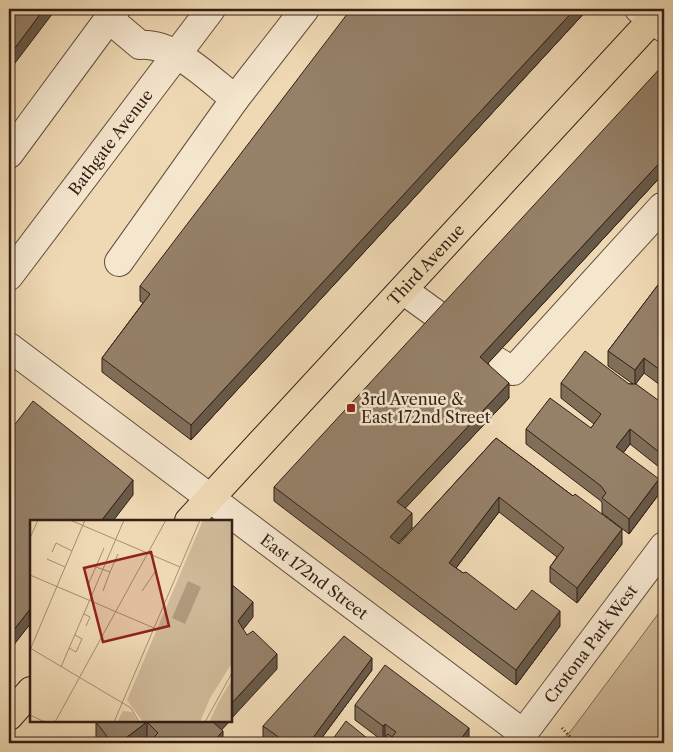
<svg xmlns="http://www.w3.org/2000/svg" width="673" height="752" font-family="'Libre Caslon Text',serif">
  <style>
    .green { fill: #cfb999; stroke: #816c57 }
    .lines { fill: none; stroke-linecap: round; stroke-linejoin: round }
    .minor-casing { stroke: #624e3d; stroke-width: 30 }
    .major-casing { stroke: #331f15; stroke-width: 30 }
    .path { stroke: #331f15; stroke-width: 3; stroke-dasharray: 1 2.5; stroke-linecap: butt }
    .minor { stroke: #f5e6ce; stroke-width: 28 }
    .major { stroke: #efd9b4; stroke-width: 28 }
    .wall { fill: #806e59; stroke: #331f15 }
    .shaded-wall { fill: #685a49; stroke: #331f15 }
    .building { fill: #958068; stroke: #331f15 }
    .poi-dot { fill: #8f2418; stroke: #f5e6ce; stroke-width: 2 }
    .labels { text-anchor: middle; stroke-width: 5; stroke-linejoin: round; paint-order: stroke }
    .street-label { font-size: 16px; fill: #331f15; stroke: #f5e6ce }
    .poi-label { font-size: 16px; fill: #331f15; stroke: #f5e6ce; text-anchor: start }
    .inset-road { fill: none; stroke: #a48f74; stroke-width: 1 }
    .view { fill: #8f2418; fill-opacity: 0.15; stroke: #8f2418; stroke-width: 2.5 }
    .inset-edge { fill: none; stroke: #331f15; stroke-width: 2.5 }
  </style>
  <rect width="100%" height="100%" fill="#efd9b4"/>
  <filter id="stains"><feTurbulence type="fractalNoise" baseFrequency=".004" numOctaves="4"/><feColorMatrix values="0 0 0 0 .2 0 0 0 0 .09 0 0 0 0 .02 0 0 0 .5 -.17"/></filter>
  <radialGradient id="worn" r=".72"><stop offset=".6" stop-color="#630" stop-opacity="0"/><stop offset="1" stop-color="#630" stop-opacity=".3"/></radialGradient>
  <path class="green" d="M664 606V743H561L574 727Z"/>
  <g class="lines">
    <defs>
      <g id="minor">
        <path d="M639 9 664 28"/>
        <path d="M109 19 140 45C174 42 209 79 235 99L305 9"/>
        <path d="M9 154 116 9"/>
        <path d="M119 262 235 99"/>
        <path id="s1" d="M9 276 211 9"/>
        <path d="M403 290 443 319"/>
        <path id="s2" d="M9 347 524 734"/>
        <path d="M493 359 513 371 662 207"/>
        <path id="s3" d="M516 743 664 546"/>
      </g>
      <g id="major">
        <path id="s4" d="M189 521 662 9"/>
        <path d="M9 716 31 691"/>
      </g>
    </defs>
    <use href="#minor" class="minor-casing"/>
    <use href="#major" class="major-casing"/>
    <path class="path" d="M562 728 571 738V743"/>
    <use href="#minor" class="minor"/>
    <use href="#major" class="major"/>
  </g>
  <g class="wall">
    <path d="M588 9 191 440 102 372V358L143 303 140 301V286Z"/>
    <path d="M664 173 488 363 509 398 405 508 412 528 398 543 399 544 496 438 573 496 622 544 577 603 550 582V567L557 557 499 512 456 568 516 610 560 626 516 685 274 501V487Z"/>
    <path d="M664 277V388L644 373 635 384 664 409V471L630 444 623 453 659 494 629 534 602 513V503L601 501 526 444V429L591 428 594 424 561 398V383L633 384 608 366V351Z"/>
    <path d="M372 670 318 743H265L267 741 263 738V726Z"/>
    <path d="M355 705 469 743 383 741 355 720Z"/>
    <path d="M230 721 221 730 223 743 151 741 147 737 138 743H101L96 737V722Z"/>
  </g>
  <g class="shaded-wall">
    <path d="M44 9H56L9 71V56Z"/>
    <path d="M575 9H588L191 440V425Z"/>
    <path d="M664 158V173L480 372V357Z"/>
    <path d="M644 358V373L635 385V370Z"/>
    <path d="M509 383V398L397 517V502Z"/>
    <path d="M630 429V444L616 462V447Z"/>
    <path d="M659 479V494L629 534V519Z"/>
    <path d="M133 480V495L113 521H101Z"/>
    <path d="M499 497V512L449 577V563Z"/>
    <path d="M412 513V528L390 552V537Z"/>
    <path d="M622 529V544L577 603V588Z"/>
    <path d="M253 602V617L238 636V621Z"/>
    <path d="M31 608V623L9 651V636Z"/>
    <path d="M560 611V626L516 685V670Z"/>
    <path d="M277 654V669L231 719V704Z"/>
    <path d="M372 658V670L318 743H309Z"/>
    <path d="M216 721H230L214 738V723Z"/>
    <path d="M147 722V737L138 743H119Z"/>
    <path d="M385 724V738L383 741V726Z"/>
    <path d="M469 728V743H458Z"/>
    <path d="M223 731V743H212Z"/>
  </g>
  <g class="building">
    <path d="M9 9H44L9 56Z"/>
    <path d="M351 9H575L191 425 102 358 150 294 140 286Z"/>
    <path d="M664 64V158L480 357 509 383 397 502 412 513 390 537 399 544 496 438 573 496 575 494 622 529 577 588 550 567 564 548 499 497 449 563 463 573 466 572 516 610 532 590 560 611 516 670 274 487Z"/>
    <path d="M664 277V373L644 358 635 370 608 351Z"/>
    <path d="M585 351 629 384H636L662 403 660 406 664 409V456L630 429 616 447 659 479 629 519 602 498 606 493 601 486 526 429 550 398 591 428 601 414 561 383Z"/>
    <path d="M33 401 133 480 101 521H31V608L9 636V432Z"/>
    <path d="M231 584 253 602 238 621 247 635 253 631 277 654 231 704Z"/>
    <path d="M344 636 372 658 309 743H287L263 726Z"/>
    <path d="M385 665 469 728 458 743H381L388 734 392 737 396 732 385 724 383 726 355 705Z"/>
    <path d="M97 721H216L214 723 223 731 212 743H148L158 733 147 722 119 743H112L96 722Z"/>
    <path d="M346 721 373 743H330Z"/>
    <path d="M269 740 273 743H265Z"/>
  </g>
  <rect class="poi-dot" x="346" y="403" width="10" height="10" rx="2.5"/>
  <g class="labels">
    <g class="street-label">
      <text dy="6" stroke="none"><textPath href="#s1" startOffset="168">Bathgate Avenue</textPath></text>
      <text dy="6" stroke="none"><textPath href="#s4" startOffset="349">Third Avenue</textPath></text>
      <text dy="6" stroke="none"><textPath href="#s2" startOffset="382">East 172nd Street</textPath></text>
      <text dy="6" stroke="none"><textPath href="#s3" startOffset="124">Crotona Park West</textPath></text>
    </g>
    <g class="poi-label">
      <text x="361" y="405">3rd Avenue &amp;<tspan x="361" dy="18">East 172nd Street</tspan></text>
    </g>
  </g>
  <g transform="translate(30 520)">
    <rect width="202" height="202" fill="#efd9b4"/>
    <path d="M173 0H202V143L180 178 170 202H113L97 180ZM202 159V202H179L188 183ZM93 191 102 192 108 202H87Z" fill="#cfb999"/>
    <path d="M158 61 171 67 155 104 142 98Z" fill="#af9a7e"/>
    <path class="inset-road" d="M40 0 150 47M0 18 8 0M22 32 26 23 42 31M17 39 35 47M66 47 80 52 88 34M0 55 124 108M58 65 74 28M73 71 80 52M112 71 125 52M54 94 60 97 56 106M0 128 101 188 109 202M39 128 46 132 52 119 45 115M0 130 55 0M31 147 94 0M0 195 15 202M25 202 136 0M84 202 170 0M175 202 203 151"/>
    <path class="view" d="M121 32 139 106 73 122 54 48Z"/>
    <rect width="202" height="202" class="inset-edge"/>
  </g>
  <rect width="673" height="752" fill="none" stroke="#efd9b4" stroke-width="30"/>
  <rect x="10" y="10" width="653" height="732" fill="none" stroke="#331f15" stroke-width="2.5"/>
  <rect x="15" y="15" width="643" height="722" fill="none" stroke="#331f15"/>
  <rect width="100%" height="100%" filter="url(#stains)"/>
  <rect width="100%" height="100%" fill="url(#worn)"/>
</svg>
